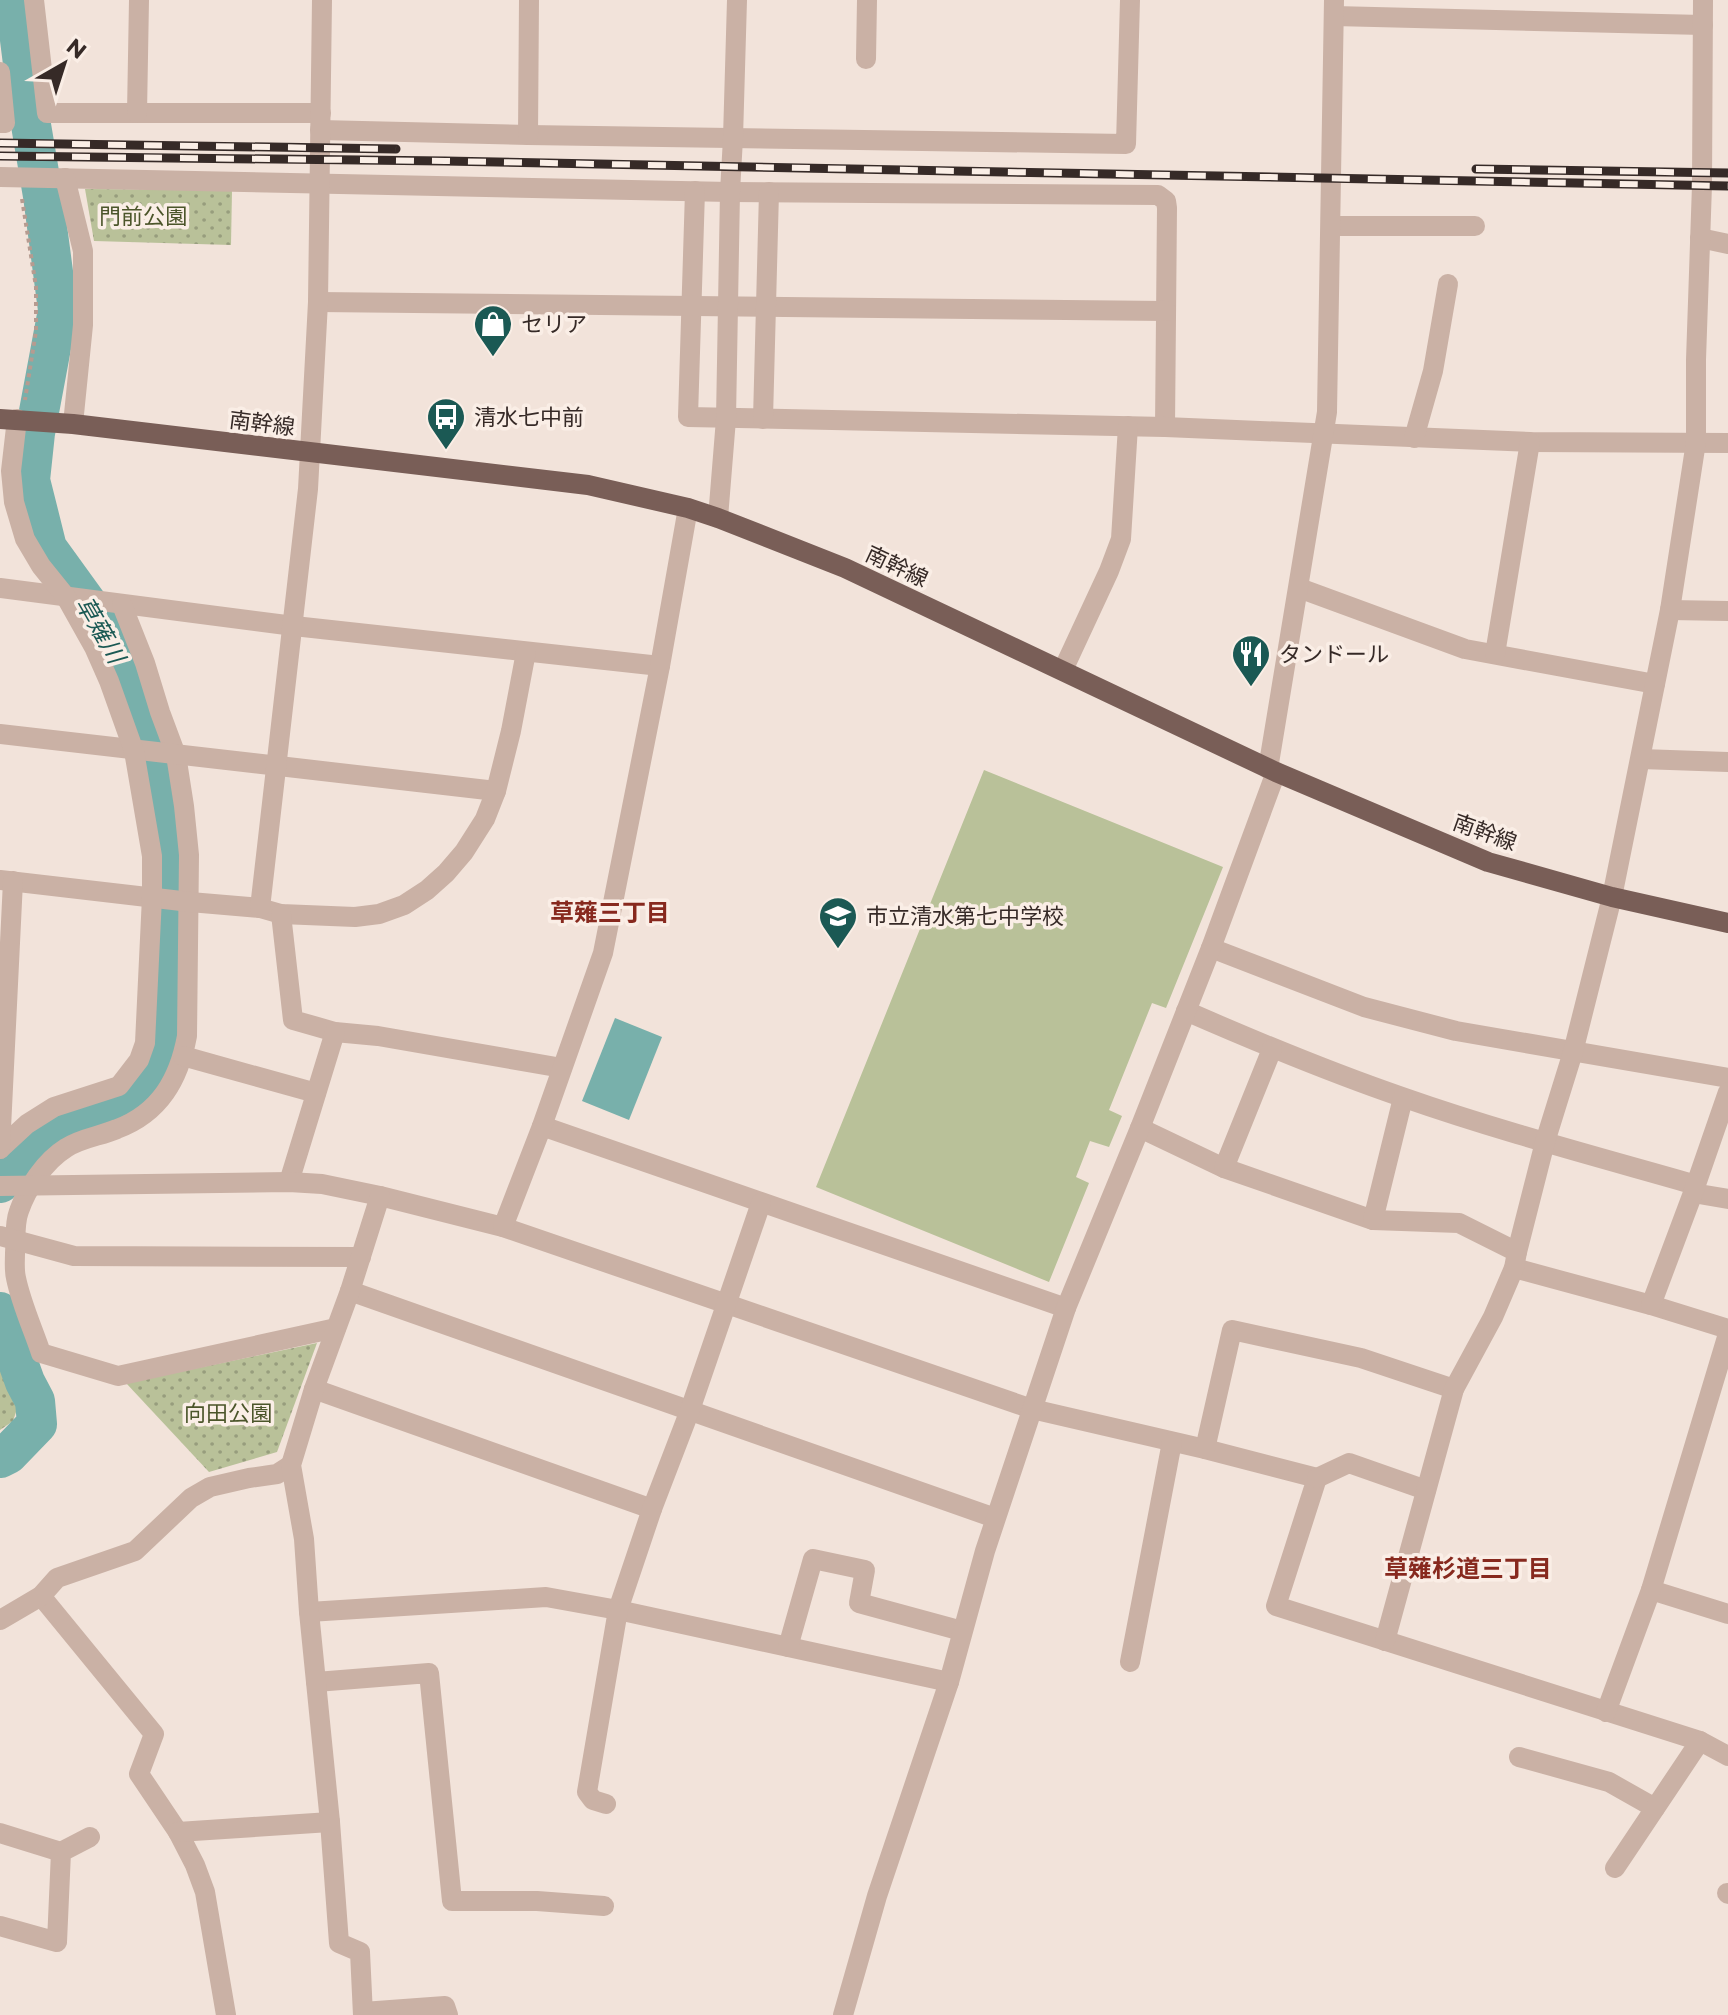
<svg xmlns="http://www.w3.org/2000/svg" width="1728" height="2015" font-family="Montserrat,'Noto Sans JP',sans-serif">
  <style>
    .grass { fill: url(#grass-dots) }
    .garden { fill: #b9c199 }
    .water { fill: #78b0ab }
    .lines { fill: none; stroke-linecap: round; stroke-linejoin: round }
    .river { stroke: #78b0ab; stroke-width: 40 }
    .path { stroke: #b69b90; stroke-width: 4; stroke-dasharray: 4 4; stroke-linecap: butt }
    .minor { stroke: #cab1a5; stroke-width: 20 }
    .major { stroke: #795e57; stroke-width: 20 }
    .rail-casing { stroke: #362a27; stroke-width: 9 }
    .rail { stroke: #faeee6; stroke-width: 6; stroke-dasharray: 18; stroke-linecap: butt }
    .labels { text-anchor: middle; stroke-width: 7; stroke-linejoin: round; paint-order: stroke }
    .park-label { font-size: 22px; fill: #4b552a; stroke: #faeee6 }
    .poi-label { font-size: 22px; fill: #362a27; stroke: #faeee6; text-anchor: start }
    .street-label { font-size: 22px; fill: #362a27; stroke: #faeee6 }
    .water-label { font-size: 24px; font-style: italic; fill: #1b5954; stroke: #faeee6 }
    .neighbourhood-label { font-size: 24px; font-weight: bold; fill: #87291e; stroke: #faeee6 }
  </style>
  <defs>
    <pattern id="grass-dots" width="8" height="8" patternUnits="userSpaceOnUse" patternTransform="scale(2)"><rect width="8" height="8" fill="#b9c199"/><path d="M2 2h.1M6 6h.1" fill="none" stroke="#979d7d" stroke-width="1.8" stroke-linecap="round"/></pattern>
  </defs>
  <rect width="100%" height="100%" fill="#f2e3da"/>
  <g class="grass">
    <path d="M85 189 232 190 231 245 94 241Z"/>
    <path d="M317 1343 277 1452 209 1472 126 1383Z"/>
    <path d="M0 1361 17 1409 13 1421 0 1430Z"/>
  </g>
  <path class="garden" d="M984 770 1223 867 1166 1008 1152 1003 1109 1110 1122 1116 1109 1147 1090 1141 1076 1177 1089 1183 1049 1282 816 1187Z"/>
  <path class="water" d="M615 1018 662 1037 629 1120 582 1101Z"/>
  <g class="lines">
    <g class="river">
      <path d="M0 1183 16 1164 40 1140 76 1114 147 1086 165 1053 171 840 149 730 107 631 47 548 30 480 35 433 58 310 43 196 30 119 15 0"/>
      <path d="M0 1312 25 1382 35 1401 37 1424 8 1454 0 1458"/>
    </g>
    <path class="path" d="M22 199 36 287V331L25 400"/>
    <g class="minor">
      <path d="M34 0 47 113H321"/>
      <path d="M1334 16 1703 25"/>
      <path d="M866 59 867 0"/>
      <path d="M0 72 5 123H0"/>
      <path d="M137 113 139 0"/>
      <path d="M320 130 528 135 1126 144 1130 0"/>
      <path d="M528 135 529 0"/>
      <path d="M0 177 730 192 1158 195 1166 201 1167 208 1165 427"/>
      <path d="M65 178 83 251V325L73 424"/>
      <path d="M695 191 688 417 1165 427 1530 442 1728 443"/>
      <path d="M1331 226H1475"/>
      <path d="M1700 238 1728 244"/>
      <path d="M318 302 1166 311"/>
      <path d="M763 419 769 192"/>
      <path d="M1414 438 1433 371 1448 284"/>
      <path d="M718 518 726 419 730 192 733 138 737 0"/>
      <path d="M0 588 294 626 660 666"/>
      <path d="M1299 588 1465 649 1655 684"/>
      <path d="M122 605 145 663 160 712 176 755 184 806 189 855 187 1036C179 1079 160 1113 117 1129 101 1136 81 1138 66 1148 45 1161 27 1188 19 1211 14 1224 16 1240 15 1253 15 1261 14 1270 16 1278 21 1303 33 1329 41 1353L118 1376 336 1328"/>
      <path d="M1670 610 1728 611"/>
      <path d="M1495 654 1530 442"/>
      <path d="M1063 670 1109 571 1121 539 1128 426"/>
      <path d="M0 734 496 791"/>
      <path d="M1641 759 1728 762"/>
      <path d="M1268 769 1327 412 1334 0"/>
      <path d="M0 880 190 902 260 908 281 914 355 917 379 914 404 905 427 890 446 873 464 852 485 819 496 791 511 731 526 652"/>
      <path d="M260 908 308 489 318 302 322 0"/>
      <path d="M281 914 293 1020 335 1032 378 1036 562 1068"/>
      <path d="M1211 948 1364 1007 1456 1031 1728 1078"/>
      <path d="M1186 1011C1257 1042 1329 1072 1402 1097 1499 1131 1598 1157 1696 1185"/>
      <path d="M183 1056 316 1093"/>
      <path d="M542 1126 1066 1308"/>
      <path d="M1140 1128 1224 1168 1373 1220 1459 1223 1517 1252"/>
      <path d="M0 1149 27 1124 54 1107 119 1086 139 1060 145 1043 152 897V856L134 751 109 681 94 647 66 597 41 566 25 539 14 502 11 471 17 419"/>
      <path d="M0 1149 13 881"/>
      <path d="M1224 1168 1272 1049"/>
      <path d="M289 1182 335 1032"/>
      <path d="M0 1186 289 1182 322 1184 380 1196 503 1227 1032 1409 1205 1449 1317 1478 1276 1606 1700 1741 1728 1756"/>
      <path d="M1693 1193 1728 1199"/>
      <path d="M1373 1220 1403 1098"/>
      <path d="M503 1227 542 1126 603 953 660 666 688 508"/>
      <path d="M0 1236 74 1256 361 1257"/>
      <path d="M1514 1268 1651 1305 1728 1329"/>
      <path d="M350 1291 995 1518"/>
      <path d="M1651 1305 1693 1193 1728 1092"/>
      <path d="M314 1389 652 1509"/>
      <path d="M1205 1449 1232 1330 1361 1358 1454 1389"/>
      <path d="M1317 1478 1349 1463 1426 1490"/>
      <path d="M1651 1590 1728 1614"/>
      <path d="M41 1596 154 1734 139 1774 178 1832 195 1865 205 1892 226 2015"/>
      <path d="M309 1612 546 1597 618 1610 949 1682"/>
      <path d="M0 1620 41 1596 57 1578 135 1551 191 1498 210 1487 249 1478 277 1474 291 1465"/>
      <path d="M1385 1641 1454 1389 1493 1317 1514 1268 1517 1252 1545 1142 1573 1052 1612 897 1670 610 1696 442V360L1702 185 1703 0"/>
      <path d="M788 1647 813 1559 865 1570 859 1603 962 1631"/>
      <path d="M1130 1662 1172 1442"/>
      <path d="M316 1682 429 1673 452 1901H537L604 1906"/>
      <path d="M1606 1712 1651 1590 1728 1334"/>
      <path d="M1519 1757 1609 1782 1655 1808"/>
      <path d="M606 1804 593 1800 587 1792 618 1610 652 1509 690 1410 761 1203"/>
      <path d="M178 1832 330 1822"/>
      <path d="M0 1833 61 1852"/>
      <path d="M1615 1868 1700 1741"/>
      <path d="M1727 1893 1728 1894"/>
      <path d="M0 1926 57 1942 61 1852 90 1837"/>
      <path d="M363 2012 445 2006 448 2015"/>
      <path d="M363 2015 360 1952 339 1943 330 1822 309 1612 304 1539 291 1465 314 1389 350 1291 380 1196"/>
      <path d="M843 2015 877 1896 949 1682 985 1551 1066 1308 1140 1128 1211 948 1276 772"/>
    </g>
    <path class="major" d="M0 419 73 424 588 485 688 508 718 518 845 568 1276 772 1488 862 1612 897 1728 923"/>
    <defs>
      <g id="rail">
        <path d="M0 143 396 149"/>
        <path d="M0 156 445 161 1728 186"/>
        <path d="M1476 169 1728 173"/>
      </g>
    </defs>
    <use href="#rail" class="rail-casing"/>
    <use href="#rail" class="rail"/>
  </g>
  <defs>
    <symbol id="shop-pin" viewBox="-11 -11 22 30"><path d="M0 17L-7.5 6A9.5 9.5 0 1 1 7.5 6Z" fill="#1b5954" stroke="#faeee6"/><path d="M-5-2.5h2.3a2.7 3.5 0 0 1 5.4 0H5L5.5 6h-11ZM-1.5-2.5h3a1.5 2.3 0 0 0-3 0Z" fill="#fff"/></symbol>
    <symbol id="bus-pin" viewBox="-11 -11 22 30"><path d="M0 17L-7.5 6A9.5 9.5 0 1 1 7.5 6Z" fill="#1b5954" stroke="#faeee6"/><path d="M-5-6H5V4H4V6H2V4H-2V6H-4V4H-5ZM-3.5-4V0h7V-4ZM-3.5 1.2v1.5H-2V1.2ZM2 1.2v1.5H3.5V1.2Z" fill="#fff"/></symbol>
    <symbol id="restaurant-pin" viewBox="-11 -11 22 30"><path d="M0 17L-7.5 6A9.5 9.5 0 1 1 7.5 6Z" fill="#1b5954" stroke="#faeee6"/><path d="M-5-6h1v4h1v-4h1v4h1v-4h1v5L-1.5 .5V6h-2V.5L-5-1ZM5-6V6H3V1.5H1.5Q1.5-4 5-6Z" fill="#fff"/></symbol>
    <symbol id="school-pin" viewBox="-11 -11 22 30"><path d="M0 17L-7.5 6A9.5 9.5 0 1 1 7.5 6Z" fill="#1b5954" stroke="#faeee6"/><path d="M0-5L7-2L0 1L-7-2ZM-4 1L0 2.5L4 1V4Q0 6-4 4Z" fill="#fff"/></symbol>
  </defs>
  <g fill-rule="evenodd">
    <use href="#shop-pin" x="471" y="302" width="44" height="60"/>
    <use href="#bus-pin" x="424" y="395" width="44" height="60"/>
    <use href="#restaurant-pin" x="1229" y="632" width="44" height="60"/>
    <use href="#school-pin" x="816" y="894" width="44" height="60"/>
  </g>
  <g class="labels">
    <g class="park-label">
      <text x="143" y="224">門前公園</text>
      <text x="228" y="1421">向田公園</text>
    </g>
    <g class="poi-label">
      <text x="521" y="332">セリア</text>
      <text x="474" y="425">清水七中前</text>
      <text x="1279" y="662">タンドール</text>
      <text x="866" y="924">市立清水第七中学校</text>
    </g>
    <g class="street-label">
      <text transform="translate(262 423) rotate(7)" y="8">南幹線</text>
      <text transform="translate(897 566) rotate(25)" y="8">南幹線</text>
      <text transform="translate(1485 832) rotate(20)" y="8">南幹線</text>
    </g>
    <g class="water-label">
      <text transform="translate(100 630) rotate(60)" y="8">草薙川</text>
    </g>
    <g class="neighbourhood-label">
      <text x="610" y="921">草薙三丁目</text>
      <text x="1468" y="1577">草薙杉道三丁目</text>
    </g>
  </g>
  <g transform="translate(64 64) rotate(39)" stroke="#faeee6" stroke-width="6" paint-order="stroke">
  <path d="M0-6L14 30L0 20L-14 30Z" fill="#362a27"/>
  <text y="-12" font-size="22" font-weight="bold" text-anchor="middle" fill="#362a27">N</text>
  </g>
</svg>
